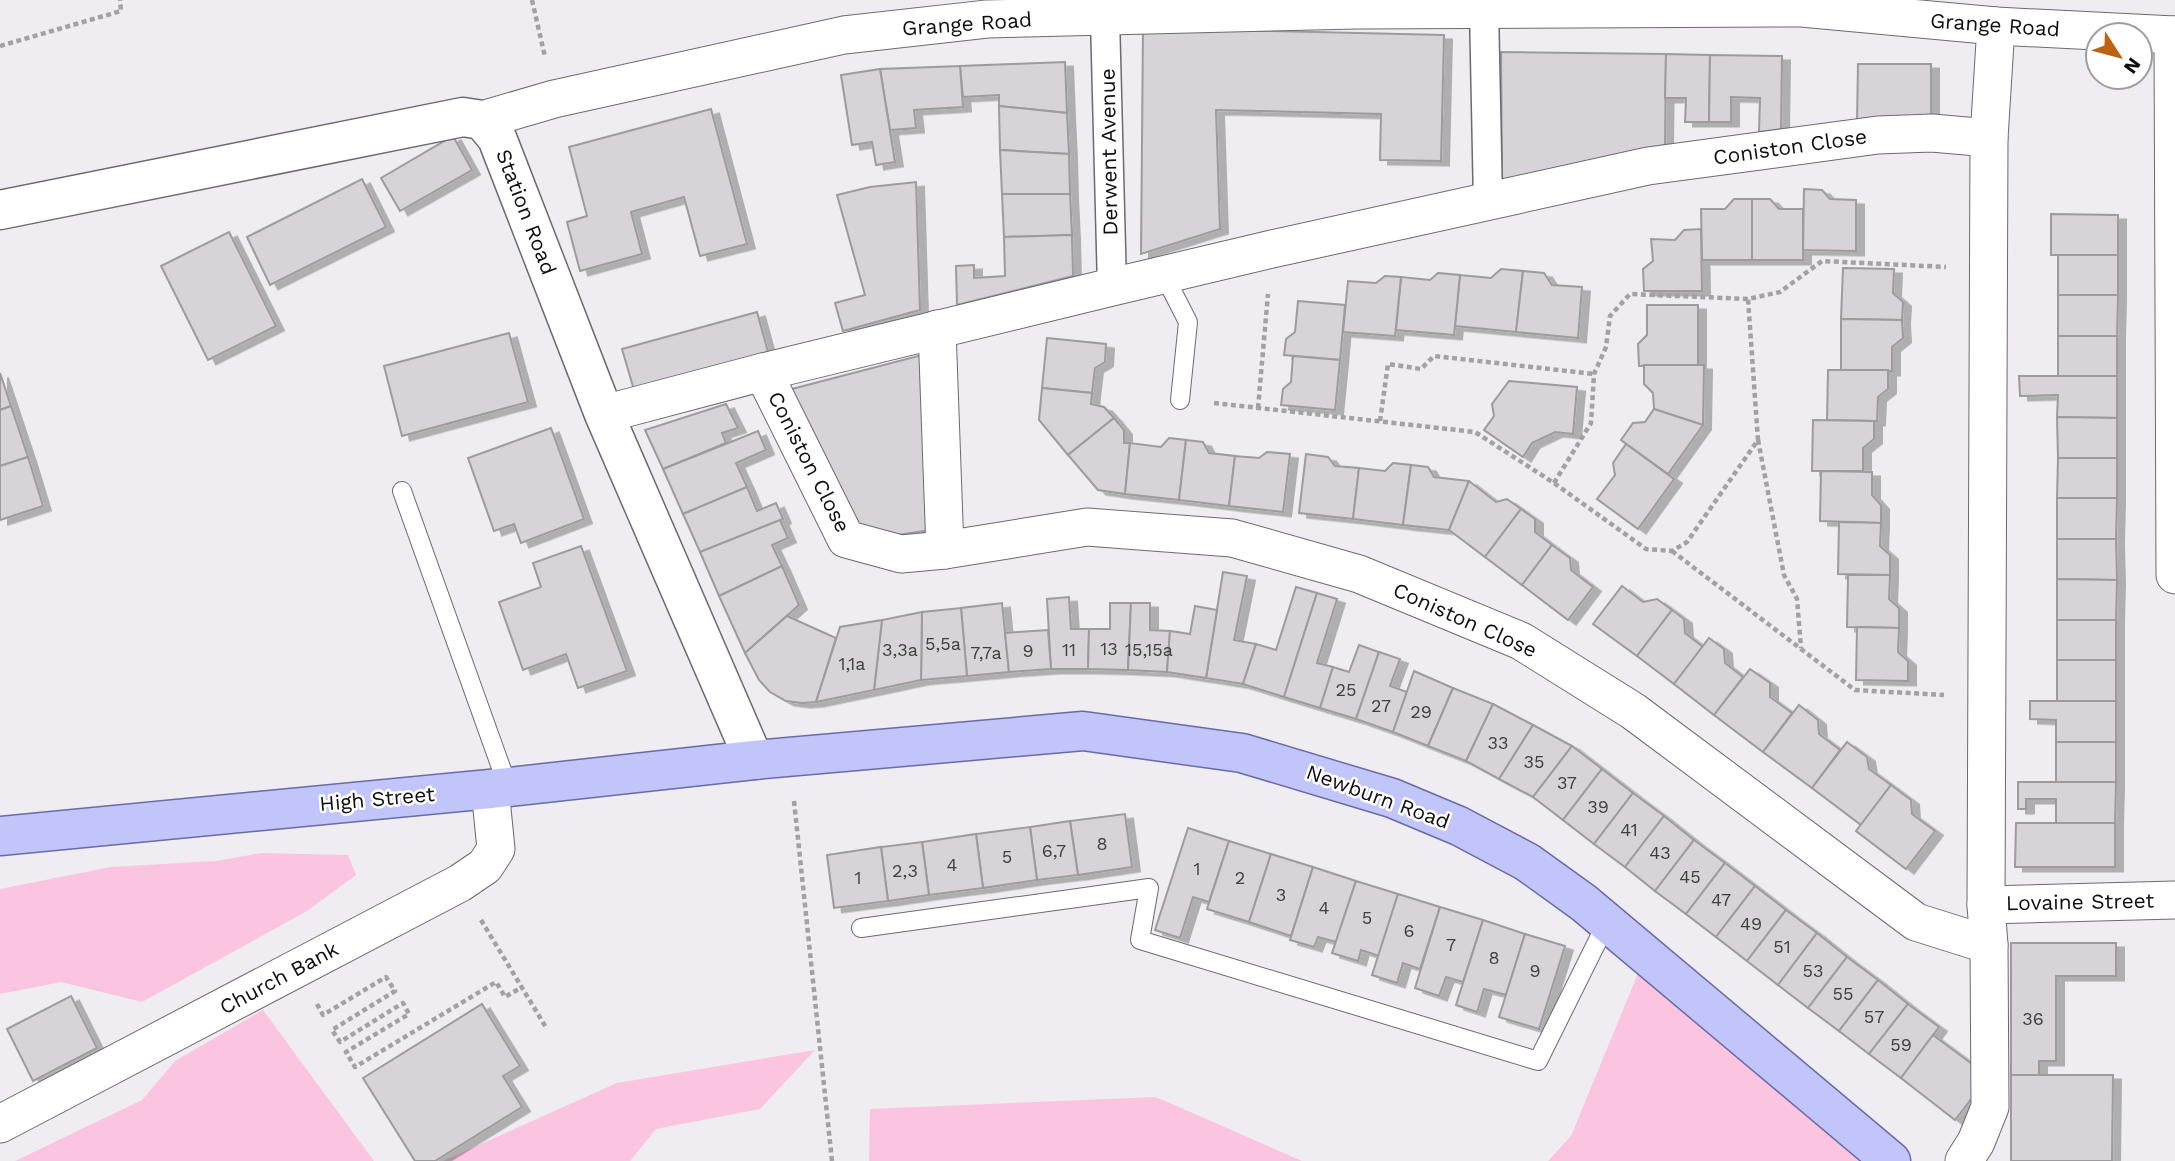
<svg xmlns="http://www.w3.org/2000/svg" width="2175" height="1161" font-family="'Work Sans',sans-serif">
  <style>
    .green { fill: #fbc5e0 }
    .building { fill: #d7d3d8; stroke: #9e9a9e; stroke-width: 2; filter: url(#shadow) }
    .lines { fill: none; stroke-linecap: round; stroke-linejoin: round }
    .service-casing { stroke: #6c6a6f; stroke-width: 20 }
    .pedestrian-casing { stroke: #6c6a6f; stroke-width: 31 }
    .minor-casing { stroke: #6c6a6f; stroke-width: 39 }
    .tertiary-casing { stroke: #6c6a6f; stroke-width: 41 }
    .primary-casing { stroke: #686ba5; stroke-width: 41 }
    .path { stroke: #a3a1a5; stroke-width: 4.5; stroke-dasharray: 5 3.5; stroke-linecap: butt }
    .service { stroke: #fff; stroke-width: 18 }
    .pedestrian { stroke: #fff; stroke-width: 28 }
    .minor { stroke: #fff; stroke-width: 37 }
    .tertiary { stroke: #fff; stroke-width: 38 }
    .primary { stroke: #c1c5fa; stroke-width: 38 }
    .labels { text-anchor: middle; stroke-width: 5; stroke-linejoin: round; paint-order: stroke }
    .number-label { font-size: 18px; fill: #403e41 }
    .street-label { font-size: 21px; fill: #0e0d0f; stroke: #fff }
  </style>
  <defs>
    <filter id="shadow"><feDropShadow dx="8" dy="4.5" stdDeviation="0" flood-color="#0004"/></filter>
  </defs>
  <rect width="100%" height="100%" fill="#efedf2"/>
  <g class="green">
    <path d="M261 853 348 855 356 875 307 911 142 1002 61 982 0 994V889L111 867 216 861Z"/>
    <path d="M1639 971 1862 1161H1548L1571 1136Z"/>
    <path d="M263 1010 374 1161H15L142 1100 175 1061Z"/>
    <path d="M815 1050 760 1109 656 1129 630 1161H443L617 1083Z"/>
    <path d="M1156 1097 1302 1161H869L870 1109Z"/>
  </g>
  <g class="building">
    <path d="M1143 28 1444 35 1441 161 1380 160 1381 114 1216 110 1220 229 1141 254Z"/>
    <path d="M1501 52 1666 54 1665 145 1502 182Z"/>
    <path d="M1666 54 1710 55 1709 122H1685L1686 98H1665Z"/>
    <path d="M1710 55 1782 56 1781 129 1759 132 1760 98 1731 97V122H1709Z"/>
    <path d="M1065 62 1067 113 999 106V95L963 97 960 66Z"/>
    <path d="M1858 64H1931V116L1857 121Z"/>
    <path d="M960 66 963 107 914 110 916 128 890 130 880 69Z"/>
    <path d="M880 69 895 162 876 165 872 142 852 145 841 75Z"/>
    <path d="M999 106 1067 113 1069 154 1000 150Z"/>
    <path d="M711 109 747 244 700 256 684 197 631 212 642 254 580 271 567 222 587 216 569 147Z"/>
    <path d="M453 136 472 170 400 211 381 178Z"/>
    <path d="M1000 150 1069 154 1070 194H1002Z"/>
    <path d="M362 179 386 227 270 285 247 237Z"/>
    <path d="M916 182 920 310 843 331 835 303 865 295 837 195 870 187Z"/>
    <path d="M1804 189 1822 190 1830 199 1856 200V251L1803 250Z"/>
    <path d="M1002 194H1070L1072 235 1004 237Z"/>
    <path d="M1734 199H1752V260H1702L1701 209H1725Z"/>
    <path d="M1752 199H1770L1779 209H1803V260H1752Z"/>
    <path d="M2051 214 2118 215V255H2051Z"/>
    <path d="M1701 229 1702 291H1644L1643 269 1653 261 1651 239 1675 240 1684 230Z"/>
    <path d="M229 232 276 326 208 360 161 266Z"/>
    <path d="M1072 235 1073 276 957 305 956 266 974 265V278L1005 276 1004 237Z"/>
    <rect x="2058" y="255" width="60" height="40"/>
    <path d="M1843 268 1894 269 1893 293 1903 302 1902 320 1841 319Z"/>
    <path d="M1501 269 1523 271 1516 332 1455 326 1460 275 1491 278Z"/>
    <path d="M1523 271 1544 273 1552 285 1582 287 1578 338 1516 332Z"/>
    <path d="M1438 273 1460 275 1454 335 1396 330 1401 277 1430 280Z"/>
    <path d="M1385 276 1401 277 1395 336 1343 332 1348 281 1376 283Z"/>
    <path d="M2058 295H2118L2117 336H2058Z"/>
    <path d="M1298 301 1345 305 1340 360 1284 355 1286 339 1295 332Z"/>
    <path d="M1647 305H1698V365L1639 366 1638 344 1647 335Z"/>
    <path d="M757 312 768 352 634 390 622 349Z"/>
    <path d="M1841 319 1902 320 1903 338 1892 347V371L1841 370Z"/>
    <path d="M509 333 528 402 402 436 384 366Z"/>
    <path d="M2058 336H2117V376L2058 377Z"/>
    <path d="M1047 338 1106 344 1105 362 1095 368 1092 393 1042 388Z"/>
    <path d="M922 355 930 530 898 535 851 522 792 389Z"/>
    <path d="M1293 356 1340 360 1335 410 1281 405 1283 389 1291 382Z"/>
    <path d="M1644 365H1704L1703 425 1654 409 1653 393 1644 384Z"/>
    <path d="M1828 370H1888V389L1878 397 1877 421 1827 420Z"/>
    <path d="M0 373 11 406 0 410Z"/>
    <path d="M2019 376H2117V418L2057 417 2058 395 2020 396Z"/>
    <path d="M1509 381 1577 387 1573 434 1555 432 1532 443 1523 457 1484 430 1494 416 1492 404Z"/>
    <path d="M1042 388 1092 393 1091 404 1104 407 1114 418 1068 455 1039 420Z"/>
    <path d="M726 404 738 428 722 433 726 443 663 469 645 430Z"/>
    <path d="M11 406 28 457 0 466V410Z"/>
    <path d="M1654 409 1703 425 1668 474 1621 440 1633 423 1645 422Z"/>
    <path d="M2057 417 2117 418V458H2058Z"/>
    <path d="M1114 418 1124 430V443H1130L1125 494 1098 490 1068 455Z"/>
    <path d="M1813 420 1874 421V439L1863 448V471H1812Z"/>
    <path d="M551 428 584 519 521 543 514 524 494 531 468 458Z"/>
    <path d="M758 431 766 450 736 463 747 487 683 514 663 469Z"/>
    <path d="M1169 438 1186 440 1179 500 1125 494 1130 443 1161 447Z"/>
    <path d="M1186 440 1203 442 1209 453 1235 456 1229 506 1179 500Z"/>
    <path d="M1626 444 1674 479 1638 529 1597 499 1615 475 1613 463Z"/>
    <path d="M1267 452 1290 454 1283 512 1229 506 1235 456 1259 458Z"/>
    <path d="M1306 454 1328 457 1335 466 1359 468 1353 519 1299 513Z"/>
    <path d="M28 457 43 506 0 520V466Z"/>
    <path d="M2058 458H2117V498H2057Z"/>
    <path d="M1393 463 1411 465 1403 525 1353 519 1359 468 1385 471Z"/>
    <path d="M1411 465 1428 467 1434 477 1469 481 1449 530 1403 525Z"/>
    <path d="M1821 471 1872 472V495L1881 505V523L1820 521Z"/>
    <path d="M1469 481 1496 502 1507 499 1521 509 1485 557 1449 530Z"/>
    <path d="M747 487 757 511 776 503 783 519 700 552 683 514Z"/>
    <path d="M2057 498H2117L2116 539H2057Z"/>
    <path d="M1521 509 1535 519V532L1552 545 1522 585 1485 557Z"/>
    <path d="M780 520 788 538 772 545 782 566 719 596 700 552Z"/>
    <path d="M1839 522 1881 523 1880 546 1890 555V575L1838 574Z"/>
    <path d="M2057 539H2116L2117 580 2057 579Z"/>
    <path d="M1552 545 1570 558 1571 570 1593 587 1568 620 1522 585Z"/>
    <path d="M581 546 627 671 578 688 566 654 523 670 499 602 541 587 533 563Z"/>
    <path d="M782 566 799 605 745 653 719 596Z"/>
    <path d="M1223 572 1247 576 1234 640 1256 644 1243 684 1206 678Z"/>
    <path d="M1848 575H1890L1889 599 1899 608V628L1847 627Z"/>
    <path d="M2057 579 2117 580 2116 620H2057Z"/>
    <path d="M1622 586 1643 602 1657 599 1672 610 1637 656 1593 624Z"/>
    <path d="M1296 587 1317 593 1284 697 1243 684 1256 644 1276 650Z"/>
    <path d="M1317 593 1337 599 1317 663 1333 667 1320 708 1284 697Z"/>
    <path d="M1069 597 1071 629H1089L1088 669H1051L1047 599Z"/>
    <path d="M1002 603 1009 672 967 676 961 608Z"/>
    <path d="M1110 603H1131L1128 670 1088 669 1089 629H1110Z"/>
    <path d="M1131 603H1150V630L1170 631 1167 672 1128 670Z"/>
    <path d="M1195 606 1217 610 1206 678 1167 672 1170 631 1190 634Z"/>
    <path d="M961 608 967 676 921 680 922 612Z"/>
    <path d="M1672 610 1684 619 1685 633 1703 647 1674 684 1637 656Z"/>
    <path d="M922 612 921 680 874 690 882 620Z"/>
    <path d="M787 616 836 638 816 702 802 703 786 701 770 692 759 680 745 653Z"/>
    <path d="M882 620 874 690 816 702 840 627Z"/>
    <rect x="2057" y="620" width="59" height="40"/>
    <path d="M1857 627 1899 628 1898 652 1908 661V681L1856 680Z"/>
    <path d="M1048 630 1051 669 1009 672 1005 633Z"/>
    <path d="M1709 638 1724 649 1725 663 1743 677 1714 715 1674 684Z"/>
    <path d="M1359 645 1379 652 1356 719 1320 708 1333 667 1349 672Z"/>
    <path d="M1379 652 1400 659 1390 686 1407 692 1393 732 1356 719Z"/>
    <rect x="2057" y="660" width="59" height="41"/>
    <path d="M1750 669 1770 683V697L1792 713 1763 752 1714 715Z"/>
    <path d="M1414 671 1453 688 1428 746 1393 732Z"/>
    <path d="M1453 688 1493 704 1466 761 1428 746Z"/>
    <path d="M2030 701H2116V742H2056V720L2030 719Z"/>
    <path d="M1493 704 1533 725 1499 779 1466 761Z"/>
    <path d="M1799 705 1818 720 1819 734 1840 750 1812 788 1763 752Z"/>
    <path d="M1533 725 1572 746 1533 797 1499 779Z"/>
    <path d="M1847 742 1867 757 1869 769 1891 785 1861 825 1812 788Z"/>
    <rect x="2056" y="742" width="60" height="40"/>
    <path d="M1572 746 1602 769 1563 820 1533 797Z"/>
    <path d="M1602 769 1633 793 1594 844 1563 820Z"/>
    <path d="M2018 782H2116L2115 823H2056V799H2026V809H2018Z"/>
    <path d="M1891 785 1911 800 1912 814 1935 831 1906 869 1856 831Z"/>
    <path d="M1633 793 1664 816 1625 867 1594 844Z"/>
    <path d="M1125 814 1132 867 1078 875 1070 821Z"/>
    <path d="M1664 816 1694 840 1655 891 1625 867Z"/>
    <path d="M1070 821 1078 875 1037 880 1030 827Z"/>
    <path d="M2016 823H2115V867H2015Z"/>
    <path d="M1030 827 1037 880 983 888 976 834Z"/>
    <path d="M1188 828 1229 841 1209 902 1193 897 1180 938 1155 930Z"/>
    <path d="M976 834 983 888 929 895 922 842Z"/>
    <path d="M1694 840 1725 863 1686 914 1655 891Z"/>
    <path d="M1229 841 1271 854 1249 922 1207 909Z"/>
    <path d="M922 842 929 895 888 901 881 847Z"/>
    <path d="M881 847 888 901 834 908 827 855Z"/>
    <path d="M1271 854 1313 867 1291 936 1249 922Z"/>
    <path d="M1725 863 1755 886 1716 937 1686 914Z"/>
    <path d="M1313 867 1356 881 1336 942 1318 937 1314 947 1290 940Z"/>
    <path d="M1356 881 1398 894 1379 956 1361 950 1358 961 1332 953Z"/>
    <path d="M1755 886 1786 910 1747 961 1716 937Z"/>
    <path d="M1398 894 1440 907 1420 969 1403 963 1397 983 1372 975Z"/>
    <path d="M1440 907 1483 920 1463 982 1446 977 1439 996 1415 988Z"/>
    <path d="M1786 910 1817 933 1778 985 1747 961Z"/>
    <path d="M1483 920 1525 934 1506 995 1484 989 1477 1012 1456 1005Z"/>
    <path d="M1817 933 1847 957 1808 1008 1778 985Z"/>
    <path d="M1525 934 1565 946 1539 1029 1499 1017Z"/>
    <path d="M2011 943H2116V976H2056V1061H2039V1075H2011Z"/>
    <path d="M1847 957 1878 980 1839 1031 1808 1008Z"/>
    <path d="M1878 980 1908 1004 1869 1054 1839 1031Z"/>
    <path d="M71 996 97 1048 33 1081 7 1029Z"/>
    <path d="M482 1004 520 1066 503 1076 522 1107 435 1161H415L363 1078Z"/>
    <path d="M1908 1004 1939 1027 1901 1078 1869 1054Z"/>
    <path d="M1933 1035 1972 1064V1098L1955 1120 1901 1078Z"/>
    <path d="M2011 1075H2113L2112 1161H2011Z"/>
  </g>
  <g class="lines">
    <defs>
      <g id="service">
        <path d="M1164 275 1188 322 1180 400"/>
        <path d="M402 491 508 787"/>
        <path d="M861 928 1149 888 1140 940 1538 1061 1607 922"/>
      </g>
      <g id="pedestrian">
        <path d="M1484 9 1488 202"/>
        <path d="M1105 18 1112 287"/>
      </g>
      <g id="minor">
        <path d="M2173 35 2175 575"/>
        <path d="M482 120 554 99 844 35 987 19 1356 10 1802 8 1996 26 2175 35"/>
        <path d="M937 329 945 550"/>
        <path d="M763 372 846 539 901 554 945 550 1087 527 1232 538 1359 574 1521 641 1633 711 1916 922 1989 945"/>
        <path d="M604 414 763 372 1112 287 1272 249 1648 166 1878 135 1932 133 1989 138"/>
        <path d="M1986 905 2175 900"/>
        <path d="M0 1124 460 883 485 866 496 849 490 789"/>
        <path d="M1964 1161 1976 1142 1990 1107 1989 945 1986 905 1989 138 1996 26"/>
      </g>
      <path id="tertiary" d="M0 210 463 117 482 120 497 138 604 414 754 760"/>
      <path id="primary" d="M0 836 490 789 754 760 1083 731 1242 753 1392 798 1459 826 1527 862 1584 903 1891 1161"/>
    </defs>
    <use href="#service" class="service-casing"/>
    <use href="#pedestrian" class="pedestrian-casing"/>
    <use href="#minor" class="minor-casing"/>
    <use href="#tertiary" class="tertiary-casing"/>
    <use href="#primary" class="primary-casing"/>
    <g class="path">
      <path d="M532 0 545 57"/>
      <path d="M0 46 121 11 120 0"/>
      <path d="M1214 403 1475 432 1554 483 1646 549 1672 551 1687 542 1758 440 1748 299"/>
      <path d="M1258 408 1268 294"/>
      <path d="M1380 421 1388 364 1421 369 1434 356 1594 374"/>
      <path d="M1758 440 1784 575 1797 599 1801 648"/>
      <path d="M1554 483 1591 423 1594 374 1606 347 1610 316 1630 294 1748 299 1780 292 1822 261 1946 267"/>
      <path d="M1672 551 1855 690 1944 695"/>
      <path d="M794 801 832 1161"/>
      <path d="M481 920 547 1029"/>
      <path d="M317 1004 323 1015 386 977 395 991 332 1030 340 1042 403 1003 409 1014 346 1052 355 1067 496 982 505 997 522 987"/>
    </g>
    <use href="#service" class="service"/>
    <use href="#pedestrian" class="pedestrian"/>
    <use href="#minor" class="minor"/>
    <use href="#tertiary" class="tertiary"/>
    <use href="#primary" class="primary"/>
  </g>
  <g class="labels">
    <g class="number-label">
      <text x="943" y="650">5,5a</text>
      <text x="1109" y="655">13</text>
      <text x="900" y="656">3,3a</text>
      <text x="1069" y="656">11</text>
      <text x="1149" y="656">15,15a</text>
      <text x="1028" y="657">9</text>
      <text x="986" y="659">7,7a</text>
      <text x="852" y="670">1,1a</text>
      <text x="1346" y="696">25</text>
      <text x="1381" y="712">27</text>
      <text x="1421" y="718">29</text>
      <text x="1498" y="749">33</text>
      <text x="1534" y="768">35</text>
      <text x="1567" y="789">37</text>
      <text x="1598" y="813">39</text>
      <text x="1629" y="836">41</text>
      <text x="1102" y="850">8</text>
      <text x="1054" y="857">6,7</text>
      <text x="1660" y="859">43</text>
      <text x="1007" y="863">5</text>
      <text x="952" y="871">4</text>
      <text x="1197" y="875">1</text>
      <text x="905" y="877">2,3</text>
      <text x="1690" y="883">45</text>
      <text x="858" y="884">1</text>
      <text x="1240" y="884">2</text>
      <text x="1281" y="901">3</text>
      <text x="1721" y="906">47</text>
      <text x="1324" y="914">4</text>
      <text x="1367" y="924">5</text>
      <text x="1751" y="930">49</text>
      <text x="1409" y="937">6</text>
      <text x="1451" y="951">7</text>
      <text x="1782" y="953">51</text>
      <text x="1494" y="964">8</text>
      <text x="1535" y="977">9</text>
      <text x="1813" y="977">53</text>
      <text x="1843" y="1000">55</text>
      <text x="1874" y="1023">57</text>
      <text x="2033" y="1025">36</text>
      <text x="1901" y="1051">59</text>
    </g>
    <g class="street-label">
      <text transform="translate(967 24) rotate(-4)" y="7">Grange Road</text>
      <text transform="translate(1995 25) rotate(4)" y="7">Grange Road</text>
      <text transform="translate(1790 147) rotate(-8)" y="7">Coniston Close</text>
      <text transform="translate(1109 152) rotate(-91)" y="7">Derwent Avenue</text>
      <text transform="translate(526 212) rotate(69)" y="7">Station Road</text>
      <text transform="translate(809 462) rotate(63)" y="7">Coniston Close</text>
      <text transform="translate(1465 620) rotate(24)" y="7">Coniston Close</text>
      <text transform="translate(1378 797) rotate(20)" y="7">Newburn Road</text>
      <text transform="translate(377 799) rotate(-5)" y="7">High Street</text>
      <text transform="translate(2080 902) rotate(-1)" y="7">Lovaine Street</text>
      <text transform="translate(279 978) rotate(-28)" y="7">Church Bank</text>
    </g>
  </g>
  <g transform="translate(2119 56) rotate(126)"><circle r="33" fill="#ffffff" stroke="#9f9e9f" stroke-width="2"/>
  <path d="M0-5L12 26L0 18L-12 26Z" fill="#be6211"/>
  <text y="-10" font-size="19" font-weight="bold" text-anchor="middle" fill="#0e0d0f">N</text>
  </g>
</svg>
